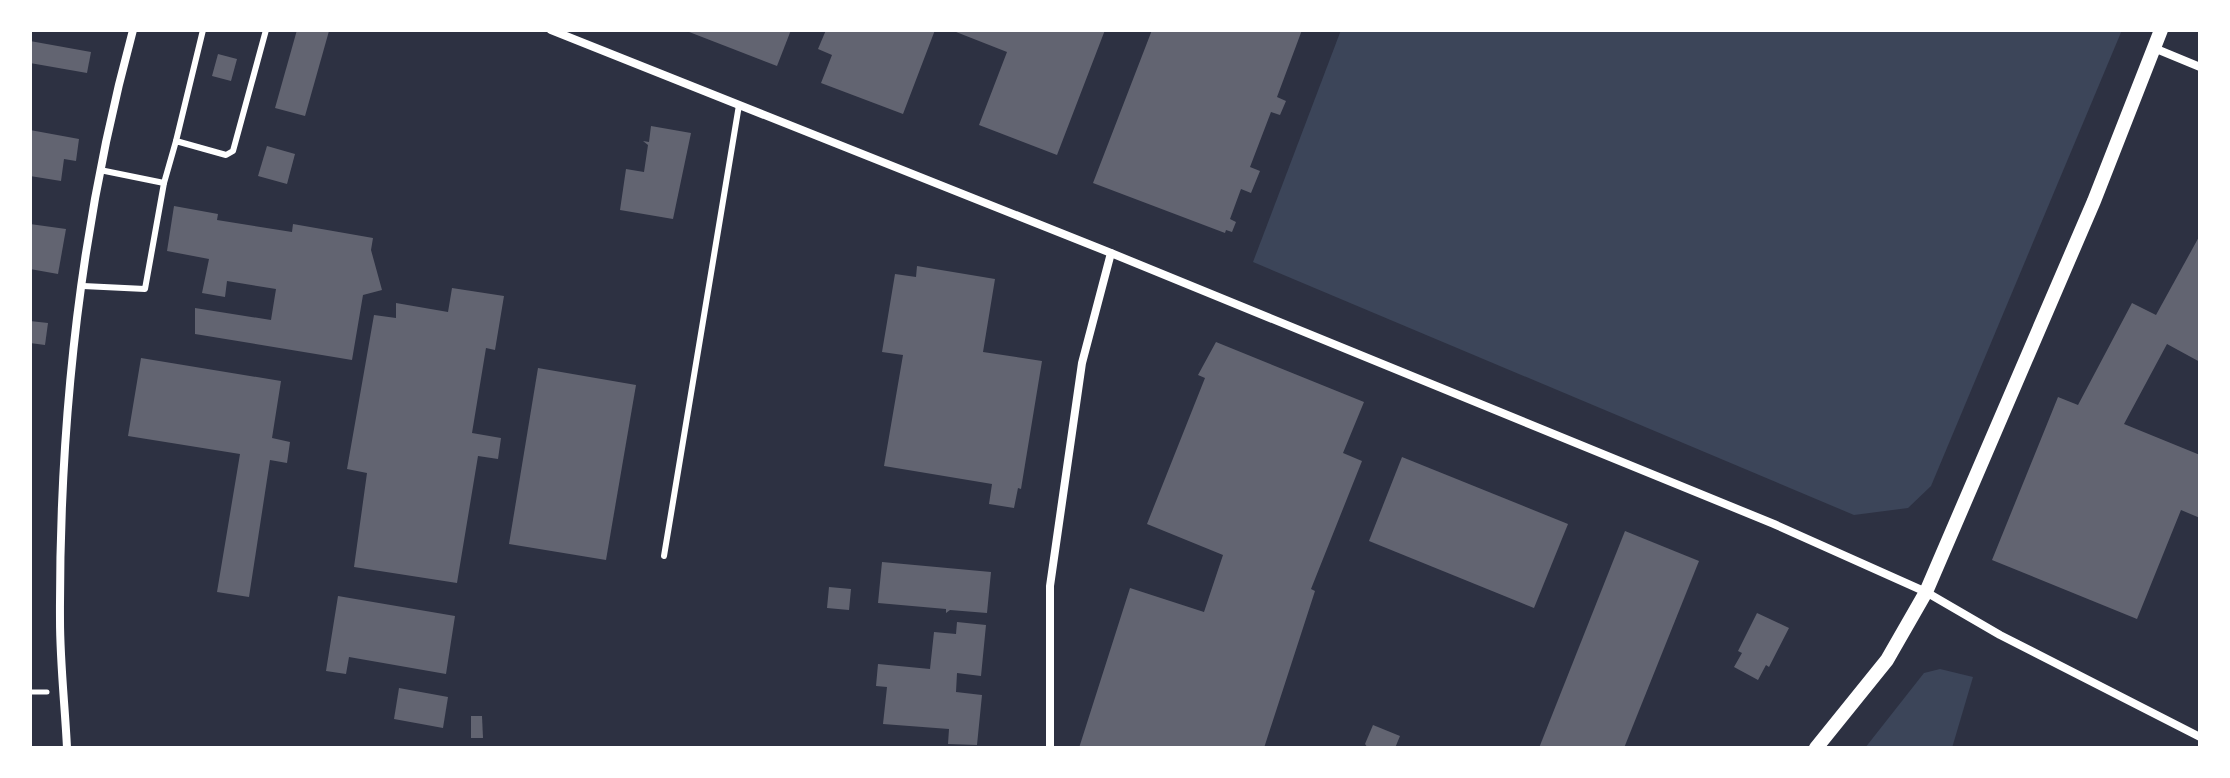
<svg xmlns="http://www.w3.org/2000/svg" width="2230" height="778" font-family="Karla,sans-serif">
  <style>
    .green { fill: #3c4559 }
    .building { fill: #626471 }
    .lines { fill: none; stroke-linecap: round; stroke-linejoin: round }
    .path { stroke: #fff; stroke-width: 5 }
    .service { stroke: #fff; stroke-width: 6 }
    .minor { stroke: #fff; stroke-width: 8 }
    .tertiary { stroke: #fff; stroke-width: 14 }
  </style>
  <rect width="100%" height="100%" fill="#2d3142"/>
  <g class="green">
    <path d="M1341 30H2122L1931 486 1908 508 1854 515 1253 262Z"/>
    <path d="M1940 669 1973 677 1952 748H1865L1924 673Z"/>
  </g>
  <g class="building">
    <path d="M297 30 329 31 305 116 275 108Z"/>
    <path d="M684 30H791L777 66Z"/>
    <path d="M826 30H935L903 114 821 83 832 55 818 49Z"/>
    <path d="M951 30H1105L1057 155 979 125 1007 52Z"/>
    <path d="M1152 30H1302L1277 97 1286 101 1280 115 1271 112 1250 167 1260 171 1251 193 1241 189 1230 219 1236 222 1232 232 1226 230 1225 233 1093 183Z"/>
    <path d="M30 41 91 52 87 73 30 63Z"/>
    <path d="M218 54 237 59 231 81 212 76Z"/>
    <path d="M651 126 691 133 673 219 620 210 626 169 644 172 648 145 643 141 649 142Z"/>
    <path d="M30 130 79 139 76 161 64 159 61 181 30 176Z"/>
    <path d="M267 146 295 154 287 184 258 176Z"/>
    <path d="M174 206 218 214 217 220 292 232 293 224 373 238 371 250 382 290 363 295 352 360 195 334V308L271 320 276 289 227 281 225 297 202 293 209 259 167 251Z"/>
    <path d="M30 224 66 229 58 274 30 269Z"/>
    <path d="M2200 235V362L2167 344 2124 424 2200 455V518L2181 510 2137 619 1992 560 2058 397 2078 405 2132 303 2156 315Z"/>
    <path d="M917 266 995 279 983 352 1042 361 1021 489 1018 488 1014 508 989 504 992 484 884 466 903 355 882 352 895 274 916 277Z"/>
    <path d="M452 288 504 296 495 350 486 348 472 433 501 438 498 459 478 456 457 583 354 567 367 473 347 469 374 315 396 318V303L448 312Z"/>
    <path d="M30 321 48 323 45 345 30 343Z"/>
    <path d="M1216 342 1364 402 1343 453 1362 461 1311 589 1315 591 1264 748H1079L1130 588 1204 612 1223 555 1147 524 1205 378 1198 375Z"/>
    <path d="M141 358 281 381 272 438 290 442 287 463 270 460 249 597 217 592 240 454 128 436Z"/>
    <path d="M538 368 636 385 606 560 509 544Z"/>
    <path d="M1402 457 1568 524 1534 608 1369 541Z"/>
    <path d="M1625 531 1699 561 1624 748H1539Z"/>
    <path d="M882 562 991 572 987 613 950 610 946 613V609L878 603Z"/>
    <path d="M829 587 851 589 849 610 827 608Z"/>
    <path d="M338 596 455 616 446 674 349 657 346 674 326 671Z"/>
    <path d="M1757 613 1789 628 1769 667 1766 665 1758 680 1734 667 1742 653 1738 651Z"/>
    <path d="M957 622 986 625 981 676 957 673 956 692 982 695 977 745 948 744 949 729 883 724 887 687 876 686 878 664 930 669 934 632 956 634Z"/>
    <path d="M399 688 448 697 443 728 394 719Z"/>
    <path d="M471 716H482L483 738H471Z"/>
    <path d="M1373 725 1400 736 1395 748H1368L1365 744Z"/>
  </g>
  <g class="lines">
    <path class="path" d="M30 692H47"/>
    <g class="service">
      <path d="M176 141 203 30"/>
      <path d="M100 170 164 183 176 141 226 155 233 151 266 30"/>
      <path d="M83 286 145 289 164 183"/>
      <path d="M664 556 739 105"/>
    </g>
    <g class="minor">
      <path d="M551 30 1111 253 1774 524 1926 592 2000 635 2200 737"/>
      <path d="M2154 48 2200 67"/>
      <path d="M67 748C65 706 60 663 60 620 59 423 81 221 133 30"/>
      <path d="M1050 748V586L1082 363 1111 253"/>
    </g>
    <path class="tertiary" d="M1816 748 1887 660 1926 592 2094 201 2161 30"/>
  </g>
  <rect width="2230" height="778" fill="none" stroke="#ffffff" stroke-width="64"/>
</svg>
